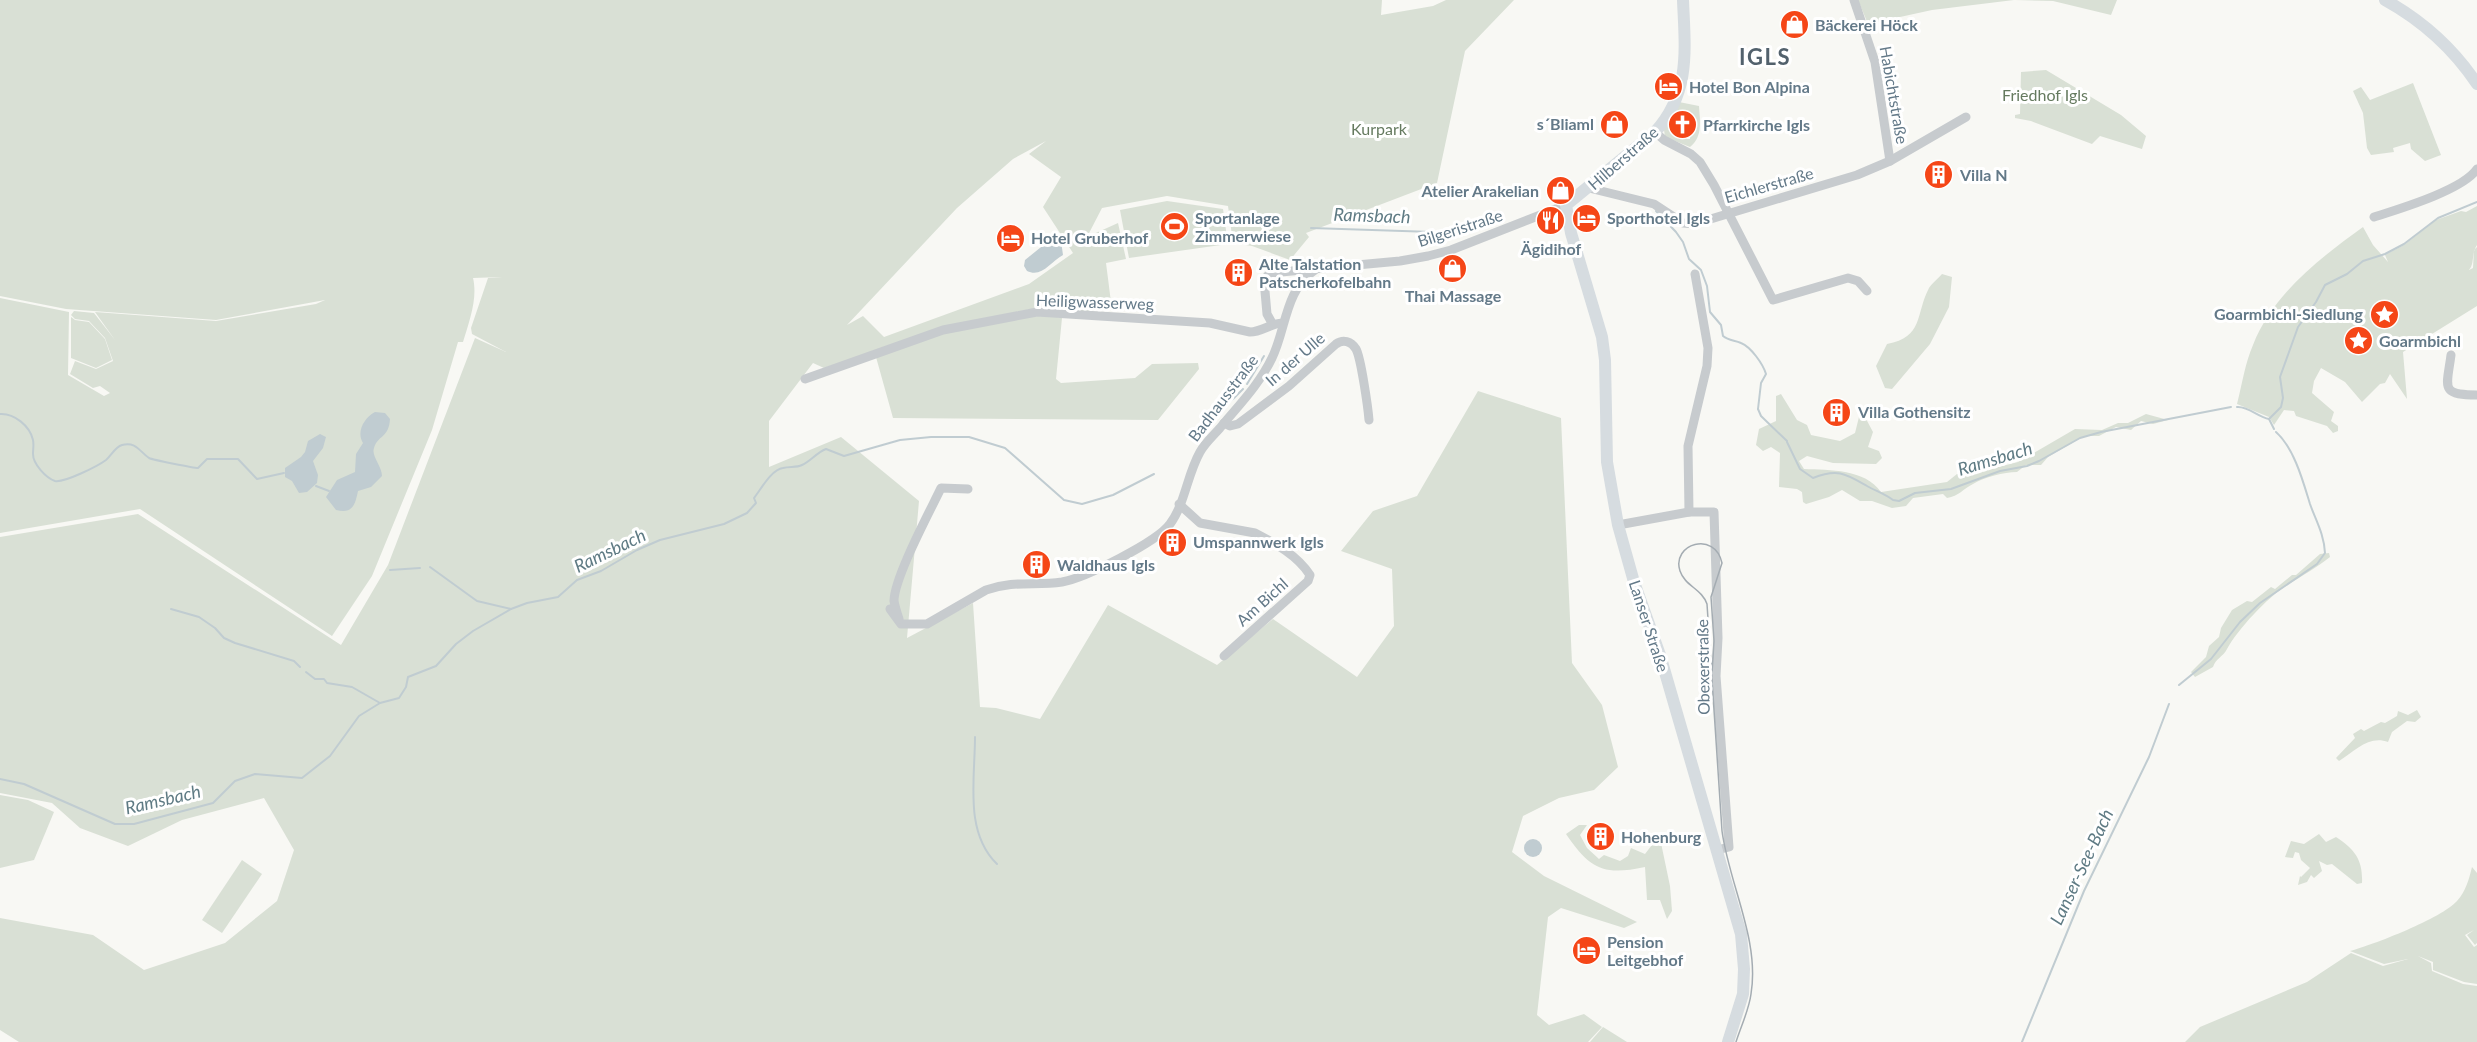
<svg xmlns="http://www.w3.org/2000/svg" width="2477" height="1042" font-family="Lato,sans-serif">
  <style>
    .green { fill: #d9e0d5; fill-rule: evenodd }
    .water { fill: #c0ccd1 }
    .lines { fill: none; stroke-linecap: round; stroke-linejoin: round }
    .stream { stroke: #c0ccd1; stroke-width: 2 }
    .minor { stroke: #c7cbce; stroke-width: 9 }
    .major { stroke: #d6dce0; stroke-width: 12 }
    .tram { stroke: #a4acb2; stroke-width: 1.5 }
    .labels { text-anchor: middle; stroke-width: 6; stroke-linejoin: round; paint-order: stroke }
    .poi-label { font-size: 16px; font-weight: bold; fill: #637988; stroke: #fff; text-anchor: start }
    .street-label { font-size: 16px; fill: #637988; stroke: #fff }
    .park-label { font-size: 16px; fill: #657a5f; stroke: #fff }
    .water-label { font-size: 18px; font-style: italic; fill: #5f7b84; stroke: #fff }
    .district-label { font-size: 22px; font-weight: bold; letter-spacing: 1.5px; fill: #52616c; stroke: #fff }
  </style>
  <rect width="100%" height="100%" fill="#f8f8f4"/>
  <g class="green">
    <path d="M0 0H1382L1381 15 1433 6 1446 0H1514L1465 51 1437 183 1306 233 1309 237 1290 260 1252 246 1233 243 1228 206 1167 196 1102 208 1087 237 1118 223 1126 259 1106 263 1112 310 1082 311 1042 307 965 322 824 368 813 363 769 421V467L841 437 919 501 907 638 973 603 980 707 996 708 1040 719 1108 605 1217 665 1273 619 1357 677 1394 626 1392 569 1341 551 1373 511 1417 496 1478 391 1561 418 1572 663 1602 705 1618 767 1594 790 1559 798 1523 816 1512 852 1544 876 1637 922 1624 928 1561 908 1548 917 1537 1015 1549 1025 1584 1014 1602 1027 1588 1042H19L0 1030V918L93 935 144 970 225 943 277 901 294 850 264 798 182 820 128 846 80 828 52 803 0 793V537L138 514 341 645 388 565 475 338 506 352 472 334 471 328 488 278 502 277 473 278C478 298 469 322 463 342H458L432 430 372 576 332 636 140 509 0 533V298L69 312 68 375 104 396 110 393 100 386 93 388 70 374 75 361 96 369 113 361 105 338 89 321 75 319 71 315 74 311 94 313 115 340 95 312 216 321 316 304 325 300 216 320 66 309 0 296ZM1046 141 1029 154 1061 177 1043 207 1073 253 1029 284 884 337 863 316 847 325 957 208 1013 159Z"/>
    <path d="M1858 0H2014L1932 10 1868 24Z"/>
    <path d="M2015 0H2117L2111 15 2053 1Z"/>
    <path d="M2046 70 2121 115 2146 136 2142 149 2100 136 2092 144 2031 121 2015 118V115L2020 114 2021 72Z"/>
    <path d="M2413 83 2441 155 2425 161 2411 149 2410 143 2393 148 2394 152 2371 155 2367 148 2363 113 2353 91 2361 87 2370 100Z"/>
    <path d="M1679 102 1699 106C1700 121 1703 137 1690 147L1665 137 1664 130ZM1678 112 1688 115 1687 121 1691 122 1690 139H1679L1674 135Z"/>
    <path d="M1167 201 1223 209 1228 244 1129 258 1120 210Z"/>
    <path d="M2477 206V245C2471 253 2475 263 2469 270L2473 268 2474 250 2477 247V306L2403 352 2407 399 2390 374 2385 383 2380 384 2362 402 2345 382 2321 368 2314 381 2312 393 2334 412 2331 421 2338 426V431L2333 433 2327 426 2296 416 2294 411 2284 410 2274 425 2269 417 2237 404C2242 385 2245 363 2253 345 2273 294 2320 258 2363 227L2373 245 2388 262 2385 255 2404 245 2436 220 2461 211 2466 212Z"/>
    <path d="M1942 274 1952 277 1949 307 1930 344 1892 389 1885 388 1876 366 1887 344C1924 337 1915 315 1929 288 1932 283 1938 279 1942 274Z"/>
    <path d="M1046 315 1062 318 1056 379 1061 383 1135 378 1152 364 1198 363 1199 369 1158 420 893 418 876 357 925 338 991 322Z"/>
    <path d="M71 317 75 320 89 322 105 339 112 360 96 368 71 358Z"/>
    <path d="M1781 394 1797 420 1807 425 1811 435 1840 441 1855 433 1859 417H1865L1873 432 1868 447 1879 451 1882 458 1876 464 1833 463 1807 456 1799 461 1804 469C1830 470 1865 469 1881 492L1947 482 1957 474 1967 475 2018 462 2075 429 2102 430 2118 423H2128L2146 414 2168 420 2153 424 2141 421 2131 430 2116 427 2099 436H2084L2048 457 2041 465H2026L2017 472C2004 472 1984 477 1973 484 1963 489 1959 496 1947 498L1943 494 1913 498 1906 506 1892 508 1872 501H1860L1842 490 1829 497 1806 504 1803 502 1802 492 1797 489 1779 487 1780 453 1771 447 1763 451 1756 445 1759 429 1776 421V396Z"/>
    <path d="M2329 553 2330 557C2316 568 2302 576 2287 585 2267 598 2238 629 2227 649 2223 657 2216 658 2213 667L2195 677 2191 672 2206 657 2209 646 2219 637 2221 628 2232 610 2247 601 2252 602 2271 587 2275 589 2292 575H2296L2320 554Z"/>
    <path d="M2417 710 2421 717 2415 722 2407 721 2392 732 2388 742C2369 735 2355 751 2339 761L2336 758 2355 738 2353 734 2361 729 2364 731 2381 722 2385 723 2397 716 2398 711 2408 715Z"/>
    <path d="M0 795 28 800 54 812 34 860 0 868Z"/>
    <path d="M1579 825H1587L1580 835 1587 848 1599 859 1604 855 1620 861 1628 856 1631 848 1645 854 1655 841 1661 843 1670 886 1672 911 1667 919 1660 900H1647L1645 867C1603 876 1590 869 1566 834Z"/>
    <path d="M2319 834 2326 842 2336 837C2356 850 2363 861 2362 883L2357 884 2332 864 2327 865 2319 861 2322 871 2314 878 2311 875 2307 882 2298 885 2300 876 2301 877 2310 868 2301 860 2299 853 2295 852 2293 858 2285 857 2291 841 2304 844Z"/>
    <path d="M242 860 262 874 222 933 202 920Z"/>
    <path d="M2472 867 2477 873V943L2475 945 2467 935 2474 930 2465 935 2474 947 2477 945V984L2464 982 2433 970V962L2418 956 2431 963 2432 971 2463 984 2477 986V1042H2185L2200 1027 2307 982 2351 953 2383 966 2408 959 2384 964 2350 951C2373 945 2442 918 2457 901 2466 891 2469 879 2472 867Z"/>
    <path d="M1603 1027 1627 1042H1590Z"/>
  </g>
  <g class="water">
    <path d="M1056 235 1061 241 1063 255C1050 262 1042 278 1027 271L1024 266 1025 260Z"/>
    <path d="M375 412 385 413 390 419C389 438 378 435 374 448 371 456 382 466 382 476L371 487 358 491C355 505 353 514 336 510L326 497 337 480 355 472 356 454 363 443C356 432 364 418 375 412Z"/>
    <path d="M320 434 326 437 323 448 313 461 318 475 317 483 307 492 299 493 292 481 285 477V468L301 457 305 452 308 441Z"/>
    <circle cx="1533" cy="848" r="9"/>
  </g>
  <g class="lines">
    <g class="stream">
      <path d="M1656 211 1676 232 1683 242 1689 259 1701 270 1707 286 1710 312 1721 325 1723 336C1729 341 1735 340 1741 343 1751 347 1763 364 1766 374L1761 383 1758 409"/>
      <path d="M1311 228 1433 232"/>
      <path d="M1247 384 1264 356"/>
      <path d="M2237 407C2248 406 2258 417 2269 419L2281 407 2283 398 2280 377 2298 327 2316 302 2325 285 2347 274 2363 261 2385 254 2404 244 2438 218 2477 202"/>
      <path d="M1217 408 1233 399 1243 389"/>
      <path d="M1758 409 1761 416 1787 441"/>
      <path d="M0 414C14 413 30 426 33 440 34 445 33 449 33 454 33 464 46 478 55 481 64 483 98 466 106 460 111 456 115 447 122 445 136 441 140 452 149 458 153 460 194 468 198 468L207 459H238L257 479 284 473"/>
      <path d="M2269 419 2274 429"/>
      <path d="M1787 442 1800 469 1813 478C1838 468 1846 474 1867 486 1876 491 1885 494 1893 500L1899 501 1915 493 1951 489 2000 471 2027 466 2039 461 2080 438 2101 432 2231 407"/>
      <path d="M316 486 329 491"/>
      <path d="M430 567 477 601 511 609"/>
      <path d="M390 570 420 568"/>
      <path d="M171 609 199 617 215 628 224 638 235 643 294 661 300 667"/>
      <path d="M306 672 315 679H324L327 683 352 687 380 703"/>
      <path d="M2179 685 2211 659 2240 622 2260 603 2317 564 2325 553C2324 534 2316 521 2310 504 2303 481 2294 448 2276 432"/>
      <path d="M975 737C975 779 964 832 997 864"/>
      <path d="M0 779 24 784 115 824H134L213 803 235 781 255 774 302 778 330 756 359 716 380 703 399 698 406 687 408 677 436 666 456 644 473 631 511 609 527 603 558 597 577 580 601 571 637 550 660 540 724 524 747 513 756 503 754 498C761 489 772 469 783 468 790 466 796 468 802 465 811 461 816 453 826 449L844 456 900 440 931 437H969L1005 448 1064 500 1082 504 1113 495 1154 474"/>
      <path d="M2022 1042 2084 891 2149 757 2169 704"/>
    </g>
    <g class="minor">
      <path d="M1854 0 1875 62 1890 161"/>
      <path d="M1655 132 1664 140 1691 154 1700 162 1714 185 1773 300 1848 278 1858 281 1867 291"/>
      <path d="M1589 188 1654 204 1683 223 1694 224 1857 175 1890 161 1966 117"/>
      <path d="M2374 217C2399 209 2463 190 2477 169"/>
      <path d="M1272 323 1267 314 1264 280 1270 273 1400 261 1428 256 1451 250 1566 205"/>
      <path d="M2451 355C2447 387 2439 395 2477 395"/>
      <path d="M805 379 943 330 1037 312 1210 323 1250 332C1262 332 1271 323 1283 323"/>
      <path d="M1224 423 1230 426 1238 424 1289 386 1336 344C1343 339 1351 341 1356 349 1361 358 1368 408 1369 420"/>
      <path d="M1179 504 1200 523 1255 533C1276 544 1297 555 1310 575L1308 581 1224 656"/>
      <path d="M1689 512 1688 446 1707 366 1708 348 1695 274"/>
      <path d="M1618 525 1689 512H1714L1718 638 1716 676 1729 847 1717 850"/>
      <path d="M890 609 901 624H927L986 590C1015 580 1035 586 1062 582 1085 578 1157 542 1170 524 1185 504 1187 475 1200 452 1205 443 1213 436 1220 428 1239 405 1259 385 1272 358 1286 330 1285 289 1315 270"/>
      <path d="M899 619C897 613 895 607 894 601 894 578 930 511 941 488L968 489"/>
    </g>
    <g class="major">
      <path d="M1683 0C1685 50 1691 92 1655 132L1566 205 1571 233 1602 337 1605 360 1607 462 1618 525 1634 582 1660 655 1741 934 1744 969 1743 994 1728 1042"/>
      <path d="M2385 0C2423 21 2453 48 2477 84"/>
    </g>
    <path class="tram" d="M1712 673 1714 641 1711 597 1722 563C1715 530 1671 544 1680 571 1685 586 1702 589 1707 604L1722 831C1729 884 1760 940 1751 994 1749 1010 1741 1026 1736 1042"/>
  </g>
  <defs>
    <symbol id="shop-disc" viewBox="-11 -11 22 22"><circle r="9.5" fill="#f54617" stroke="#fff"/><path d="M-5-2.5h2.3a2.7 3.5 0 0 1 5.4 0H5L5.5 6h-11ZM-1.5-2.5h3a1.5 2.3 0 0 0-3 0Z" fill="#fff"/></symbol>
    <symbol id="hotel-disc" viewBox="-11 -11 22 22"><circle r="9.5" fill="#f54617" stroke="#fff"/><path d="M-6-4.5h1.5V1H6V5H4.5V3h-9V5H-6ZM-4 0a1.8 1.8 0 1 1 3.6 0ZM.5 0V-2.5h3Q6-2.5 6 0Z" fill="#fff"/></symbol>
    <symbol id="church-disc" viewBox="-11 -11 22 22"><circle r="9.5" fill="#f54617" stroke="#fff"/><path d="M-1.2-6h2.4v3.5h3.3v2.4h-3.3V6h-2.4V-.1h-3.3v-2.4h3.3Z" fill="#fff"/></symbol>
    <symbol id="building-disc" viewBox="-11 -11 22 22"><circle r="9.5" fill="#f54617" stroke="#fff"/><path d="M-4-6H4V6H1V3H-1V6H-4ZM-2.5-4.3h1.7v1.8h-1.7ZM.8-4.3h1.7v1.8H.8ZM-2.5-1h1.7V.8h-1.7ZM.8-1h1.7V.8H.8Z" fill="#fff"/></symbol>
    <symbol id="restaurant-disc" viewBox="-11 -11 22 22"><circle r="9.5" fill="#f54617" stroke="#fff"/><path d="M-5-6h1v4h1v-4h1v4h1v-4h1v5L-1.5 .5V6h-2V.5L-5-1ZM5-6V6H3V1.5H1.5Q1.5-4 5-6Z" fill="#fff"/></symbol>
    <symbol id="stadium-disc" viewBox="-11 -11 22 22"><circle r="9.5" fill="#f54617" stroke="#fff"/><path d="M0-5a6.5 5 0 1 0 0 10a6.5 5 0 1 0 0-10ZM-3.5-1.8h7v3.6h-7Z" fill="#fff"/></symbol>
    <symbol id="sight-disc" viewBox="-11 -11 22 22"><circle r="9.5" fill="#f54617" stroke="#fff"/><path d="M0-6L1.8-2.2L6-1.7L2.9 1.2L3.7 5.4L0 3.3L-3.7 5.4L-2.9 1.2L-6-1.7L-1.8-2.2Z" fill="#fff"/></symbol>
  </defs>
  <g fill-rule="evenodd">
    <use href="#shop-disc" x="1778" y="8" width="33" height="33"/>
    <use href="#hotel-disc" x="1652" y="70" width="33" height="33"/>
    <use href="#shop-disc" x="1598" y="108" width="33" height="33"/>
    <use href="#church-disc" x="1666" y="108" width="33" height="33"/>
    <use href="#building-disc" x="1922" y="158" width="33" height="33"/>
    <use href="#shop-disc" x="1544" y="174" width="33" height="33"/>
    <use href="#hotel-disc" x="1570" y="202" width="33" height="33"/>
    <use href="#restaurant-disc" x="1534" y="204" width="33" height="33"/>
    <use href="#stadium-disc" x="1158" y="210" width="33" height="33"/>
    <use href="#hotel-disc" x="994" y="222" width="33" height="33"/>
    <use href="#shop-disc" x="1436" y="252" width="33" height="33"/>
    <use href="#building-disc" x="1222" y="256" width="33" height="33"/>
    <use href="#sight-disc" x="2368" y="298" width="33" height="33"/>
    <use href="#sight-disc" x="2342" y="324" width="33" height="33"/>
    <use href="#building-disc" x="1820" y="396" width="33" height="33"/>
    <use href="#building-disc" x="1156" y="526" width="33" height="33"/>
    <use href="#building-disc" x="1020" y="548" width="33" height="33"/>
    <use href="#building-disc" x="1584" y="820" width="33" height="33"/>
    <use href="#hotel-disc" x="1570" y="934" width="33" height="33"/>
  </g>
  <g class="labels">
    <g class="poi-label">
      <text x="1815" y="31">Bäckerei Höck</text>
      <text x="1689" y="93">Hotel Bon Alpina</text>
      <text x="1594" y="130" text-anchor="end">s´Bliaml</text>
      <text x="1703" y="131">Pfarrkirche Igls</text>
      <text x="1960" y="181">Villa N</text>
      <text x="1539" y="197" text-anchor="end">Atelier Arakelian</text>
      <text x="1195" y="224">Sportanlage<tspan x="1195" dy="18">Zimmerwiese</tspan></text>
      <text x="1607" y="224">Sporthotel Igls</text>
      <text x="1031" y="244">Hotel Gruberhof</text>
      <text x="1551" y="255" text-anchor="middle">Ägidihof</text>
      <text x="1259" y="270">Alte Talstation<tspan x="1259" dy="18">Patscherkofelbahn</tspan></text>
      <text x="1453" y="302" text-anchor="middle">Thai Massage</text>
      <text x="2363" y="320" text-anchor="end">Goarmbichl-Siedlung</text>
      <text x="2379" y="347">Goarmbichl</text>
      <text x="1858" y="418">Villa Gothensitz</text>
      <text x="1193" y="548">Umspannwerk Igls</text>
      <text x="1057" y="571">Waldhaus Igls</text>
      <text x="1621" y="843">Hohenburg</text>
      <text x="1607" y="948">Pension<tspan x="1607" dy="18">Leitgebhof</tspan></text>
    </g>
    <g class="street-label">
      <text transform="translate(1894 95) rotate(80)" y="6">Habichtstraße</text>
      <text transform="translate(1623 158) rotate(-41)" y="6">Hilberstraße</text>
      <text transform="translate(1769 185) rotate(-16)" y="6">Eichlerstraße</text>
      <text transform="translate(1460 228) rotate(-18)" y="6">Bilgeristraße</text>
      <text transform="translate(1095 302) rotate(2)" y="6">Heiligwasserweg</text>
      <text transform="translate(1295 359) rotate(-41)" y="6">In der Ulle</text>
      <text transform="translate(1223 398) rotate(-53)" y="6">Badhausstraße</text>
      <text transform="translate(1262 602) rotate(-42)" y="6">Am Bichl</text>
      <text transform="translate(1649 626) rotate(72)" y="6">Lanser Straße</text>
      <text transform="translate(1703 667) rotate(-91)" y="6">Obexerstraße</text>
    </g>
    <g class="park-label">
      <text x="2045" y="101">Friedhof Igls</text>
      <text x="1379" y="135">Kurpark</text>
    </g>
    <g class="water-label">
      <text transform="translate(1372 216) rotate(2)" y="6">Ramsbach</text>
      <text transform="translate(1995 459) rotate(-17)" y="6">Ramsbach</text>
      <text transform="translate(610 551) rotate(-26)" y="6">Ramsbach</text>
      <text transform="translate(163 800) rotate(-13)" y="6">Ramsbach</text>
      <text transform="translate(2082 867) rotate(-65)" y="6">Lanser-See-Bach</text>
    </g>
    <g class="district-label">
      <text x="1765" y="65">IGLS</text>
    </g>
  </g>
</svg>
